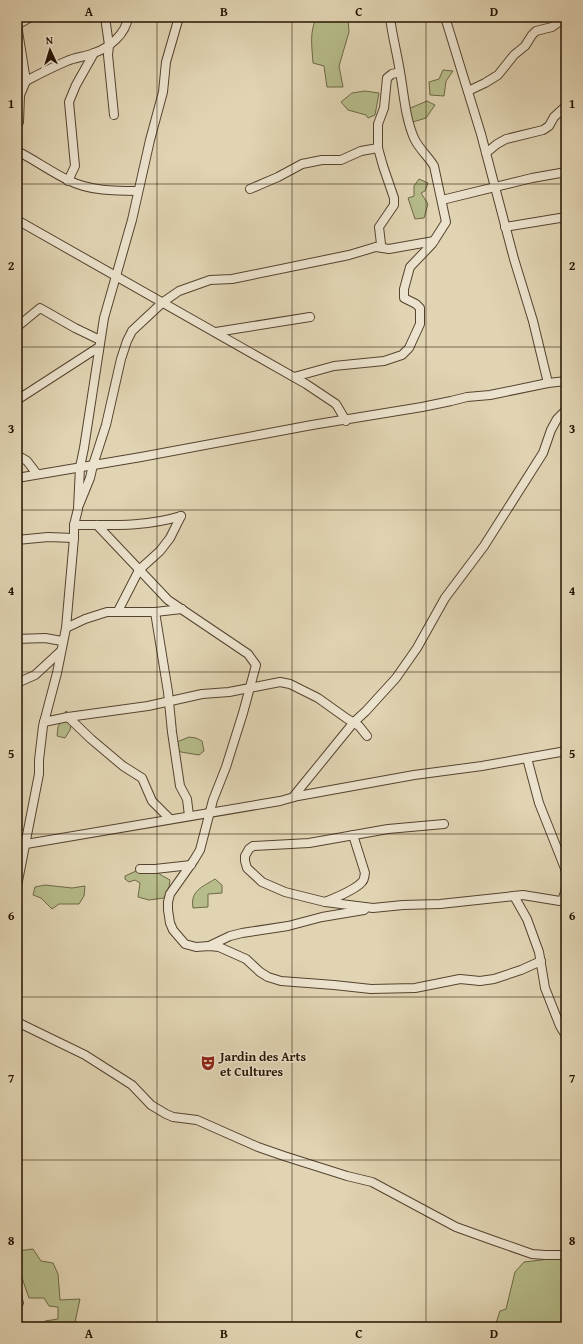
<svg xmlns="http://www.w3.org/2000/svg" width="583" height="1344" font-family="'Gentium Book Plus',serif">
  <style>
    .green { fill: #b6bc8a; stroke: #6e6846 }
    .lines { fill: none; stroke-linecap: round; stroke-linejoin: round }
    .minor-casing { stroke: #55432e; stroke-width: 10 }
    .minor { stroke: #ece3ce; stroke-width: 8 }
    .grid { fill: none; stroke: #261301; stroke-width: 1; stroke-opacity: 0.55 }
    .labels { text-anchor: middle; stroke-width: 3; stroke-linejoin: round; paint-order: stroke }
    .poi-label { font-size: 13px; font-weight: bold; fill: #261301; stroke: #ece3ce; text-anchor: start }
    .neatline { fill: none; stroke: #261301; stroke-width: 1.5 }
    .grid-label { font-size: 13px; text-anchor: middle; font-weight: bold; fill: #261301 }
  </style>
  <rect width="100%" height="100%" fill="#e1d4b3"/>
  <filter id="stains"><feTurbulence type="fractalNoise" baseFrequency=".005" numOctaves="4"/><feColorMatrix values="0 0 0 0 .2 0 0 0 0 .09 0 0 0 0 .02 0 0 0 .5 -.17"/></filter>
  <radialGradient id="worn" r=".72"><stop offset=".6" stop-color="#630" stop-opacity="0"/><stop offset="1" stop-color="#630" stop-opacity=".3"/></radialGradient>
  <g class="green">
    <path d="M317 17H348L349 32 339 66 343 87H327L324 66 313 63C312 47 309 31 317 17Z"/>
    <path d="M443 70 453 71 446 81 444 96 430 95 429 82 439 79Z"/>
    <path d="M365 91 379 93 375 115 368 118 366 115 348 110 341 102 352 93Z"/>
    <path d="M427 101 435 105 426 118 413 122 408 109Z"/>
    <path d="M419 179 428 183 425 191 421 193 428 204 424 218 415 219 408 198 414 196V186Z"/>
    <path d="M66 711 73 716 70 730 65 738 57 736 58 727Z"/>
    <path d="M189 737 196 738 202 741 204 751 199 755 181 752 177 750V742Z"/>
    <path d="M136 871 148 872 156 871 161 875 170 880 169 887 164 898 149 900 138 897 140 883 135 880 129 882 125 879V876Z"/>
    <path d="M215 879 222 885V893L208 894V907L193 908C190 891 202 887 215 879Z"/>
    <path d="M45 885 72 888 85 886 84 896 79 904H59L52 909 41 898 33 895 35 887Z"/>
    <path d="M33 1249 41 1261 53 1263 58 1274 60 1300 80 1299 74 1327H40L45 1321 58 1319V1307L49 1306 44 1298H29L22 1278H17V1251Z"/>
    <path d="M566 1257V1327H514L496 1323 500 1311 506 1309 515 1272 524 1262Z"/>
  </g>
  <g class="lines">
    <defs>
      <g id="minor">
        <path d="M105 17 109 45 108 55 114 115"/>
        <path d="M445 17 481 134 514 259 533 321 548 383"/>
        <path d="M17 25 31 17"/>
        <path d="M26 81C39 74 53 67 67 61 76 57 85 57 94 53 109 48 126 34 128 17"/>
        <path d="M468 91 485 83 498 75 514 55 525 46 532 35 536 31 552 27 566 17"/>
        <path d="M17 125 19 122 20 95 26 81 17 25"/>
        <path d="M17 151C35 160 51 172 68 180 89 191 116 191 138 191"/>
        <path d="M486 153 497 144 506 139 543 130 549 126 554 117 566 106"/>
        <path d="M68 181 75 166 69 102 76 85 94 53"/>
        <path d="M250 189 278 177 302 164 322 160H341L361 151 378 148"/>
        <path d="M442 200 532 178 566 172"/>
        <path d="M17 220 306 384 336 404 346 421"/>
        <path d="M505 227 566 217"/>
        <path d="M376 247 389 249 434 241"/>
        <path d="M17 327 40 308 75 328 100 340"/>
        <path d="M216 332 310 317"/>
        <path d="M294 377 334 366 384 361 402 355 409 348 420 324V308L416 304 404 298V289L410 267 432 244 446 222 434 166C428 156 419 149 414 138 405 117 404 94 400 72 397 53 392 35 390 17"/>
        <path d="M17 400 99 347"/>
        <path d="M17 455 27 461 37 474"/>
        <path d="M17 478 141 457 312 425 422 407 451 401 467 397 490 395 548 383 566 381"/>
        <path d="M79 505 90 478 93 465 106 425 121 359 127 341 132 331 163 302 179 291 210 280 232 279 349 255 379 246 381 244 379 227 394 205V198L383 166 378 148V124L384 108 387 78 392 74 400 72"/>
        <path d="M74 525C110 525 146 527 181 516"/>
        <path d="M97 525 168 600 248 654 256 665 243 713 226 767 213 800 200 850 194 860 170 894 168 902V910L170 923 173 930 185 944 196 947 209 946 219 947 246 959 260 972 268 977 281 981 334 985 371 989 415 988 460 979 480 981 494 979 521 970 541 961"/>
        <path d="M17 540 48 537 74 538"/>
        <path d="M118 611 139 570 160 551 170 538 181 516"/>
        <path d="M155 612 168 692 172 732 180 786 187 799 189 816"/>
        <path d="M66 628 85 619 107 612H155L182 609"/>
        <path d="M17 639 45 638 62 641"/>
        <path d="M17 683 35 675 61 651"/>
        <path d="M68 717 91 739 123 766 142 778 152 801 170 819"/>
        <path d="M44 722 68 717 148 706 202 694 229 692 280 682 290 684 318 698 346 718 359 726 367 736"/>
        <path d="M527 758 539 803 566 871"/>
        <path d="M293 797 354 722 366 711 396 678 417 648 445 598 484 546 543 453 551 430 557 419 566 410"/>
        <path d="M444 824 388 829 309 843 253 846 249 849 245 856V861L247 868 262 882 285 892 325 902 373 908 403 905 440 904 523 895 566 902"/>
        <path d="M26 844 280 801 298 796 414 775 482 766 566 751"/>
        <path d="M140 869H155L191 865"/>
        <path d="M17 886 39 774V760L43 726 57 673 66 628 74 538V525L78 509 80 467 84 448 104 318 132 220 150 140 163 92 166 62 179 17"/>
        <path d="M514 896 527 919 539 952 545 988 560 1026 566 1036"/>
        <path d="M562 901 566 889"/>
        <path d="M325 902C335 898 355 890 362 882 365 879 364 876 365 873L353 835"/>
        <path d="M209 946 230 936 242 933 288 926 322 917 364 910"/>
        <path d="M17 1022 85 1055 132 1085 151 1105 166 1114 173 1117 197 1120 258 1147 284 1156 347 1176 372 1182 456 1227 492 1240 532 1254 545 1255H566"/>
        <path d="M17 1292 18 1301 19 1303 17 1306"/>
      </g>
    </defs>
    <use href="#minor" class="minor-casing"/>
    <use href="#minor" class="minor"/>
  </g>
  <path class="grid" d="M157 17V1327M292 17V1327M426 17V1327M17 184H566M17 347H566M17 510H566M17 672H566M17 834H566M17 997H566M17 1160H566"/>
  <defs>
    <symbol id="theatre-bare" viewBox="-9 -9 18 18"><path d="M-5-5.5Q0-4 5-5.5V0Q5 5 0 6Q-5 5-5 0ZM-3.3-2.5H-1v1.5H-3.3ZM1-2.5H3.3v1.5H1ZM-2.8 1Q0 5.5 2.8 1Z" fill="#8f2418" stroke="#ece3ce" stroke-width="2.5" paint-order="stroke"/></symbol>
  </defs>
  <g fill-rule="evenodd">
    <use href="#theatre-bare" x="197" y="1052" width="22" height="22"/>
  </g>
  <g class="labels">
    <g class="poi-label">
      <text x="220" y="1061">Jardin des Arts<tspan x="220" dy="15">et Cultures</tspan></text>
    </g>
  </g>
  <rect width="583" height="1344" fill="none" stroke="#e1d4b3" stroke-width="44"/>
  <g transform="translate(50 50) rotate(356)" stroke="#ece3ce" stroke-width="3" paint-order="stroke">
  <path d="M0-3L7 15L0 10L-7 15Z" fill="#261301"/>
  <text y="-6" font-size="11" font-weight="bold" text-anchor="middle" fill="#261301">N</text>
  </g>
  <rect x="22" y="22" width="539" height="1300" class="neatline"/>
  <g class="grid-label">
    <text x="89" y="16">A</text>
    <text x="224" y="16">B</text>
    <text x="359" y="16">C</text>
    <text x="494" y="16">D</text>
    <text x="11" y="108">1</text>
    <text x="572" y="108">1</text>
    <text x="11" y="270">2</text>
    <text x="572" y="270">2</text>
    <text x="11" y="433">3</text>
    <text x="572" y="433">3</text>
    <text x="11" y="595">4</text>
    <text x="572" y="595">4</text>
    <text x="11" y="758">5</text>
    <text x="572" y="758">5</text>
    <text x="11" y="920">6</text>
    <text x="572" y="920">6</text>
    <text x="11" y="1083">7</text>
    <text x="572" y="1083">7</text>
    <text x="11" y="1245">8</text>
    <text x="572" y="1245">8</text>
    <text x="89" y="1338">A</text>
    <text x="224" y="1338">B</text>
    <text x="359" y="1338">C</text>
    <text x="494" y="1338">D</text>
  </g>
  <rect width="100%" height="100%" filter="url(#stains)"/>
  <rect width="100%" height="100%" fill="url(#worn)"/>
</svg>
